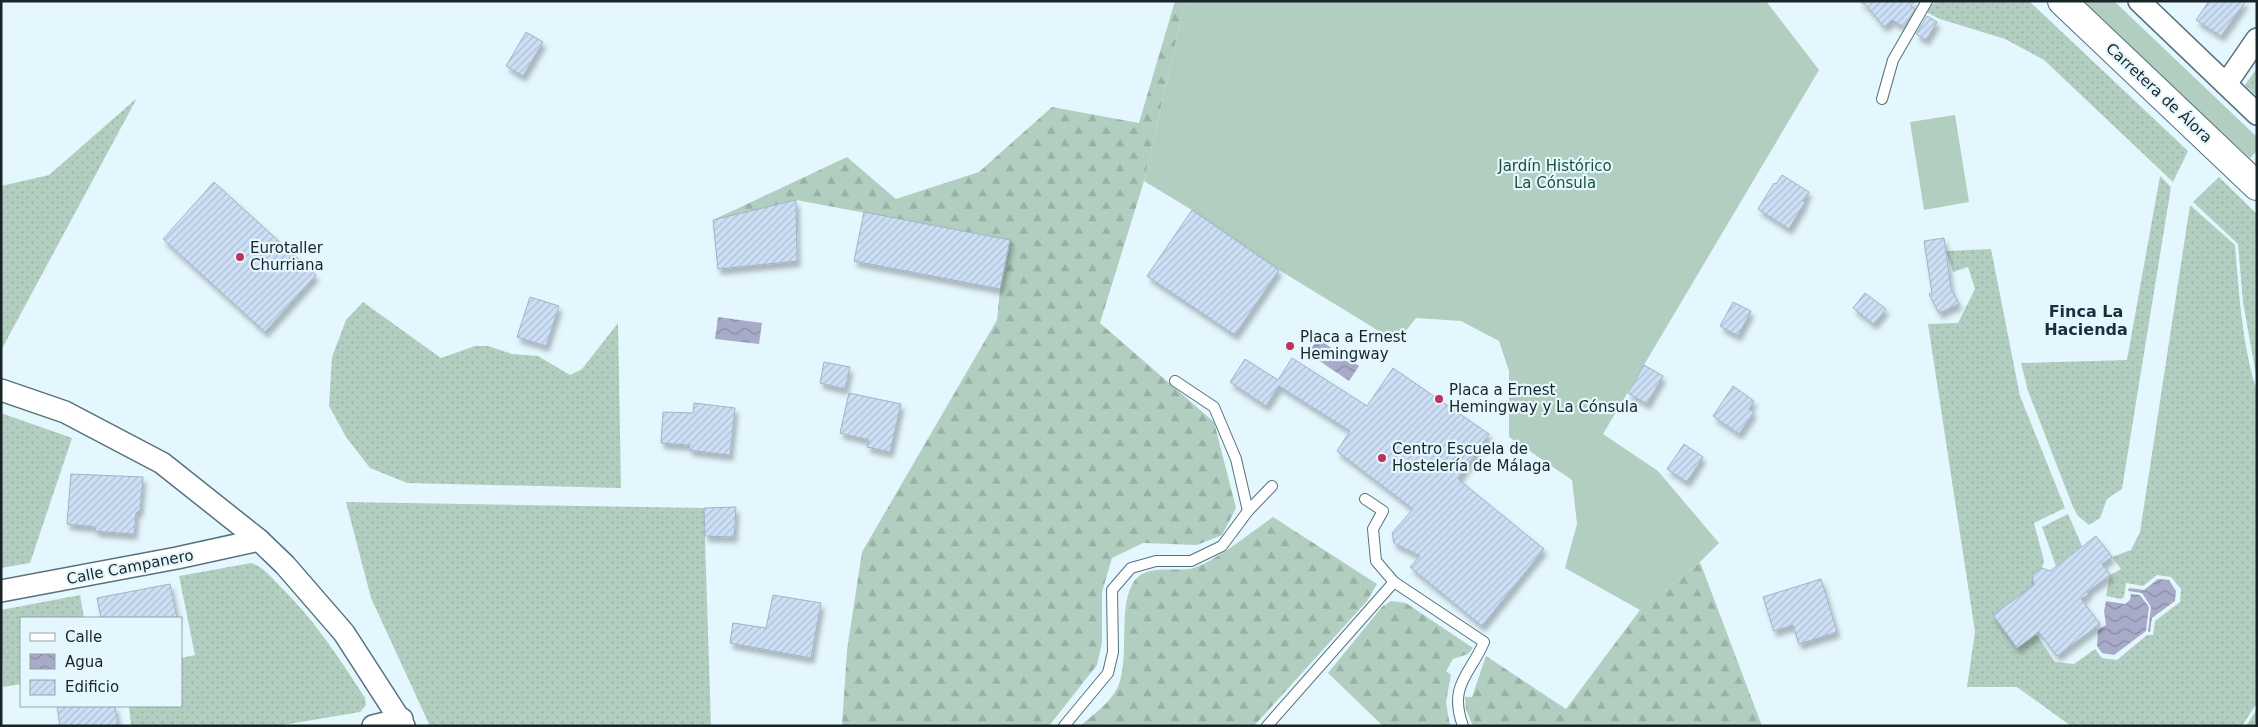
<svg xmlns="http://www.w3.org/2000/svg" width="2258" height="727" font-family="'DejaVu Sans',sans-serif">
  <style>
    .grass { fill: url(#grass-dots) }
    .forest { fill: url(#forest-firs) }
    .garden { fill: #b2cec0 }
    .water { fill: url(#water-waves) }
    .building { fill: url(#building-hatch); stroke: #a0b3c7; filter: url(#shadow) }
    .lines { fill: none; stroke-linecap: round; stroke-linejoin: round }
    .lane-casing { stroke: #56727c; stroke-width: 12 }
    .street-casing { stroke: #56727c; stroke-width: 24 }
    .secondary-casing { stroke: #56727c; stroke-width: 30 }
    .lane { stroke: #fff; stroke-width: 10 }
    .street { stroke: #fff; stroke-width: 21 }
    .secondary { stroke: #fff; stroke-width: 28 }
    .poi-dot { fill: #c13158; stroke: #e5f7fe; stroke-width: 2 }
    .labels { text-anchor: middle; stroke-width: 4.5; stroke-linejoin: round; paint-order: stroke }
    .street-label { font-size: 15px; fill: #182428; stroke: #e5f7fe }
    .park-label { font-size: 15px; fill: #17513a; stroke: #e5f7fe }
    .poi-label { font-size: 15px; fill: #182428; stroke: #e5f7fe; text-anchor: start }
    .neighbourhood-label { font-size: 16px; font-weight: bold; fill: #17313a; stroke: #e5f7fe }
  </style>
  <defs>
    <pattern id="grass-dots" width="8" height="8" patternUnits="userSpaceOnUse" patternTransform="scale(1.25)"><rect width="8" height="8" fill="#b2cec0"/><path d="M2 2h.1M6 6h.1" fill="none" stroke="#98b1a5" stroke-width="1.8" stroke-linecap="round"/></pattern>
    <pattern id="forest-firs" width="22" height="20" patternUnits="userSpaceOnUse" patternTransform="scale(1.25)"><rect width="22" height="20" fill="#b2cec0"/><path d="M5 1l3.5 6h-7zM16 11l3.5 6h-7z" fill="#98b1a5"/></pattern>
    <pattern id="water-waves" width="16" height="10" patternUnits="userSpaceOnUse" patternTransform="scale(1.25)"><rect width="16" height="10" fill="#a8abc8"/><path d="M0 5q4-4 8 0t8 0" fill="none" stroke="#888ba2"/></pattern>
    <pattern id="building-hatch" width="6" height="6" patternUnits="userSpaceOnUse" patternTransform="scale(1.25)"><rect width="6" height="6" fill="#ccdff5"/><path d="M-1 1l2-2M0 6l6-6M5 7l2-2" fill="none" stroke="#aebfd2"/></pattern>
    <filter id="shadow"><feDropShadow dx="3" dy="5.5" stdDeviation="2.5" flood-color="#0004"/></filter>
  </defs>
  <rect width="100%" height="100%" fill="#e5f7fe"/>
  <g class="grass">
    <path d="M1935 1H2029L2188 151 2173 182 2044 60 2005 39 1940 19 1926 12Z"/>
    <path d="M2257 68V96L2245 85Z"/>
    <path d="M137 98 5 343 1 351V186L49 175Z"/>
    <path d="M2160 176 2171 187 2122 489 2107 499 2100 518 2089 525 2078 516 2073 507 2028 391 2021 363 2127 360Z"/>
    <path d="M2219 177 2257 214V380L2243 302 2238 244 2193 202Z"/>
    <path d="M2190 205 2235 245C2239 294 2242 345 2257 392V703L2242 726H2071L2017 687H1967L1975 632 1928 324 1958 323 1975 289 1968 267 1953 272 1946 251 1991 249 2020 396 2065 508 2034 523 2044 561 2042 568 2032 575 2035 589 2018 597 1993 615 2017 648 2036 634 2055 662 2074 664 2095 649 2102 658 2117 660 2147 635H2153L2155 621 2180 602 2181 589 2171 577 2157 575 2143 586 2126 583 2124 597 2121 599 2106 596 2110 575 2121 569 2112 557 2131 550 2140 532Z"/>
    <path d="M363 302 441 358 475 346H488L512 354 538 356 570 375 582 369 618 323 621 488 407 483 370 468 346 437 329 406 332 357 346 320Z"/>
    <path d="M1 413 72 438 30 563 1 568Z"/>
    <path d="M346 502 704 508 711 726H430L371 598Z"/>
    <path d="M2068 514 2082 546 2056 566 2042 527Z"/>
    <path d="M251 563C262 566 270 576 278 584 313 618 339 657 365 698L366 705 360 712 277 726H131L129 706H181V658L195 655 179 576Z"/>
    <path d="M80 595 84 618H21V684L3 687 1 610Z"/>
    <path d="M2257 709V726H2246Z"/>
  </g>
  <g class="forest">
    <path d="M1175 1H1188L1182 15 1144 181 1100 323 1214 422 1236 508 1222 535 1197 545 1143 543 1112 558 1102 592V643L1097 665 1049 726H842L847 650 862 552 997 320 1000 289 1010 240 796 200 713 220 847 157 896 199 979 172 1052 107 1139 123Z"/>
    <path d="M1273 517 1377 584 1367 601 1254 726H1080C1094 714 1112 702 1119 684 1130 655 1117 603 1135 580 1146 565 1174 571 1189 569 1210 566 1254 530 1273 517Z"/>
    <path d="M1700 562 1762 726H1473L1466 710 1465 697H1472L1486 656 1566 709 1640 610Z"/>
    <path d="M1391 601 1406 603 1473 648 1468 654 1453 659 1446 671 1451 675 1446 702 1450 726H1383L1328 673 1382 607Z"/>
  </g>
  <g class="garden">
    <path d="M1188 1H1766L1819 70 1603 434 1658 471 1719 543 1700 562 1640 610 1565 568 1577 524 1572 480 1509 437V371L1499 341 1461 321 1416 318 1397 342 1279 270 1192 210 1144 181 1182 15Z"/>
    <path d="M2079 1H2114L2257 137V151L2250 158Z"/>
    <path d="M1955 115 1969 202 1924 210 1910 122Z"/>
  </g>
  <g class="water">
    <path d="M718 317 762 323 759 344 715 339Z"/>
    <path d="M1318 339 1359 366 1349 381 1308 353Z"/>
    <path d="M2158 579 2169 580 2176 591 2175 601 2152 618 2150 632 2148 631 2151 607 2142 593 2128 591 2129 588 2144 590Z"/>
    <path d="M2131 594 2140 595 2149 607 2146 631 2114 655 2102 653 2097 646 2098 630 2106 625 2104 611 2106 601 2125 604 2130 600Z"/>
  </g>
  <g class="building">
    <path d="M1859 1H1916L1910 6 1915 9 1904 27 1892 20 1884 27 1868 7Z"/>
    <path d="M2209 1H2246L2221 36 2196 20Z"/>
    <path d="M1927 16 1937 22 1926 40 1916 34Z"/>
    <path d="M526 32 543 42 523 76 506 66Z"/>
    <path d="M1782 175 1809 192 1803 201 1805 202 1789 229 1758 209 1774 183 1776 184Z"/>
    <path d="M214 182 316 275 265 332 163 239Z"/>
    <path d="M796 200 797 261 718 269 713 220Z"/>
    <path d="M1192 210 1279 270 1235 335 1147 276Z"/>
    <path d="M864 212 1010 240 1000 289 854 261Z"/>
    <path d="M1944 238 1951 289 1959 304 1939 313 1929 294 1932 293 1924 241Z"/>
    <path d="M1865 293 1886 309 1874 324 1853 308Z"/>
    <path d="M530 297 559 306 546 346 517 337Z"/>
    <path d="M1733 302 1751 311 1738 336 1720 326Z"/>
    <path d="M1292 358 1367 406 1393 368 1489 434 1458 479 1544 549 1482 626 1410 567 1420 556 1394 543 1392 533 1413 509 1337 451 1350 431 1279 386 1266 406 1230 382 1245 359 1278 380Z"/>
    <path d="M824 362 850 367 845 389 820 383Z"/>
    <path d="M1644 365 1663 376 1647 404 1628 393Z"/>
    <path d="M1733 386 1754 401 1749 409 1754 412 1739 434 1713 416Z"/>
    <path d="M849 393 901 404 890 452 867 447 869 440 840 433Z"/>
    <path d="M694 403 735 408 730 455 689 450 690 445 661 443 663 412 693 413Z"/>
    <path d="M1684 444 1703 457 1687 482 1667 469Z"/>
    <path d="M71 474 143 477 140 510 136 513 134 534 95 531 96 527 67 524Z"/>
    <path d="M736 507 734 537 705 536 704 508Z"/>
    <path d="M2096 536 2112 557 2102 564 2110 575 2087 592 2089 594 2081 599 2100 624 2057 656 2039 632 2017 648 1993 615 2034 585 2032 575 2042 568 2050 571Z"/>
    <path d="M1821 579 1837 632 1799 644 1793 625 1774 631 1763 597Z"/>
    <path d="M170 584 177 618H101L97 598Z"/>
    <path d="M773 595 821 603 811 658 730 643 733 623 766 628Z"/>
    <path d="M57 706H115L118 726H60Z"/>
  </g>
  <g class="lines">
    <defs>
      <g id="lane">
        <path d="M1882 99 1893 60 1927 1"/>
        <path d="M1175 381 1214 407 1236 459 1248 511"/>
        <path d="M1365 499 1383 511 1373 529 1376 561 1394 582 1484 642C1470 675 1448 685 1463 726"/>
        <path d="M1064 726 1108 673 1113 652 1112 590 1131 568 1156 561H1191L1222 546 1248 511 1272 486"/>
        <path d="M1267 726 1394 582"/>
      </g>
      <g id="street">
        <path d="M2139 1 2257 114"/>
        <path d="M2226 84 2257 39"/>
        <path d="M1 390 65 412 162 463 259 540 285 565 344 633 404 726"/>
        <path d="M1 591 177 558 259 540"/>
        <path d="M373 726 402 719"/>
      </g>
      <path id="secondary" d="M2062 1 2257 186"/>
    </defs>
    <use href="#lane" class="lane-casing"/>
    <use href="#street" class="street-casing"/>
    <use href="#secondary" class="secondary-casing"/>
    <use href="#lane" class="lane"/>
    <use href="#street" class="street"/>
    <use href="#secondary" class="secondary"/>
  </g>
  <g class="poi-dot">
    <circle cx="240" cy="257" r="5"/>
    <circle cx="1290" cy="346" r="5"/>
    <circle cx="1439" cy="399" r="5"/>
    <circle cx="1382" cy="458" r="5"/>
  </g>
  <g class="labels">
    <g class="street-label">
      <text transform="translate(2159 93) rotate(43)" y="5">Carretera de Álora</text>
      <text transform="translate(130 567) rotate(-11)" y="5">Calle Campanero</text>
    </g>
    <g class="park-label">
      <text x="1555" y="171">Jardín Histórico<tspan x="1555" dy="17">La Cónsula</tspan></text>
    </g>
    <g class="poi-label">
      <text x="250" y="253">Eurotaller<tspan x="250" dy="17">Churriana</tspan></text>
      <text x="1300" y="342">Placa a Ernest<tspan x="1300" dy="17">Hemingway</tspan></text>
      <text x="1449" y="395">Placa a Ernest<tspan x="1449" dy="17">Hemingway y La Cónsula</tspan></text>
      <text x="1392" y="454">Centro Escuela de<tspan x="1392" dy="17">Hostelería de Málaga</tspan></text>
    </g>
    <g class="neighbourhood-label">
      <text x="2086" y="317">Finca La<tspan x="2086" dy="18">Hacienda</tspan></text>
    </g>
  </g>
  <rect width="2258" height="727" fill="none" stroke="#182428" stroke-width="5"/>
  <rect x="20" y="617" width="162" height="90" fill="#e5f7fe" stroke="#93a3a8"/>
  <rect x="30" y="633" width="25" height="8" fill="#ffffff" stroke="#93a3a8"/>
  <text x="65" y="642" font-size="15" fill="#182428">Calle</text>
  <rect x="30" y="654" width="25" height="15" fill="url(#water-waves)" stroke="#93a3a8"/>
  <text x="65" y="667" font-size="15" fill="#182428">Agua</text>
  <rect x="30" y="680" width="25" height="15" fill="url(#building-hatch)" stroke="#93a3a8"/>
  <text x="65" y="692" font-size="15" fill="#182428">Edificio</text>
</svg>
